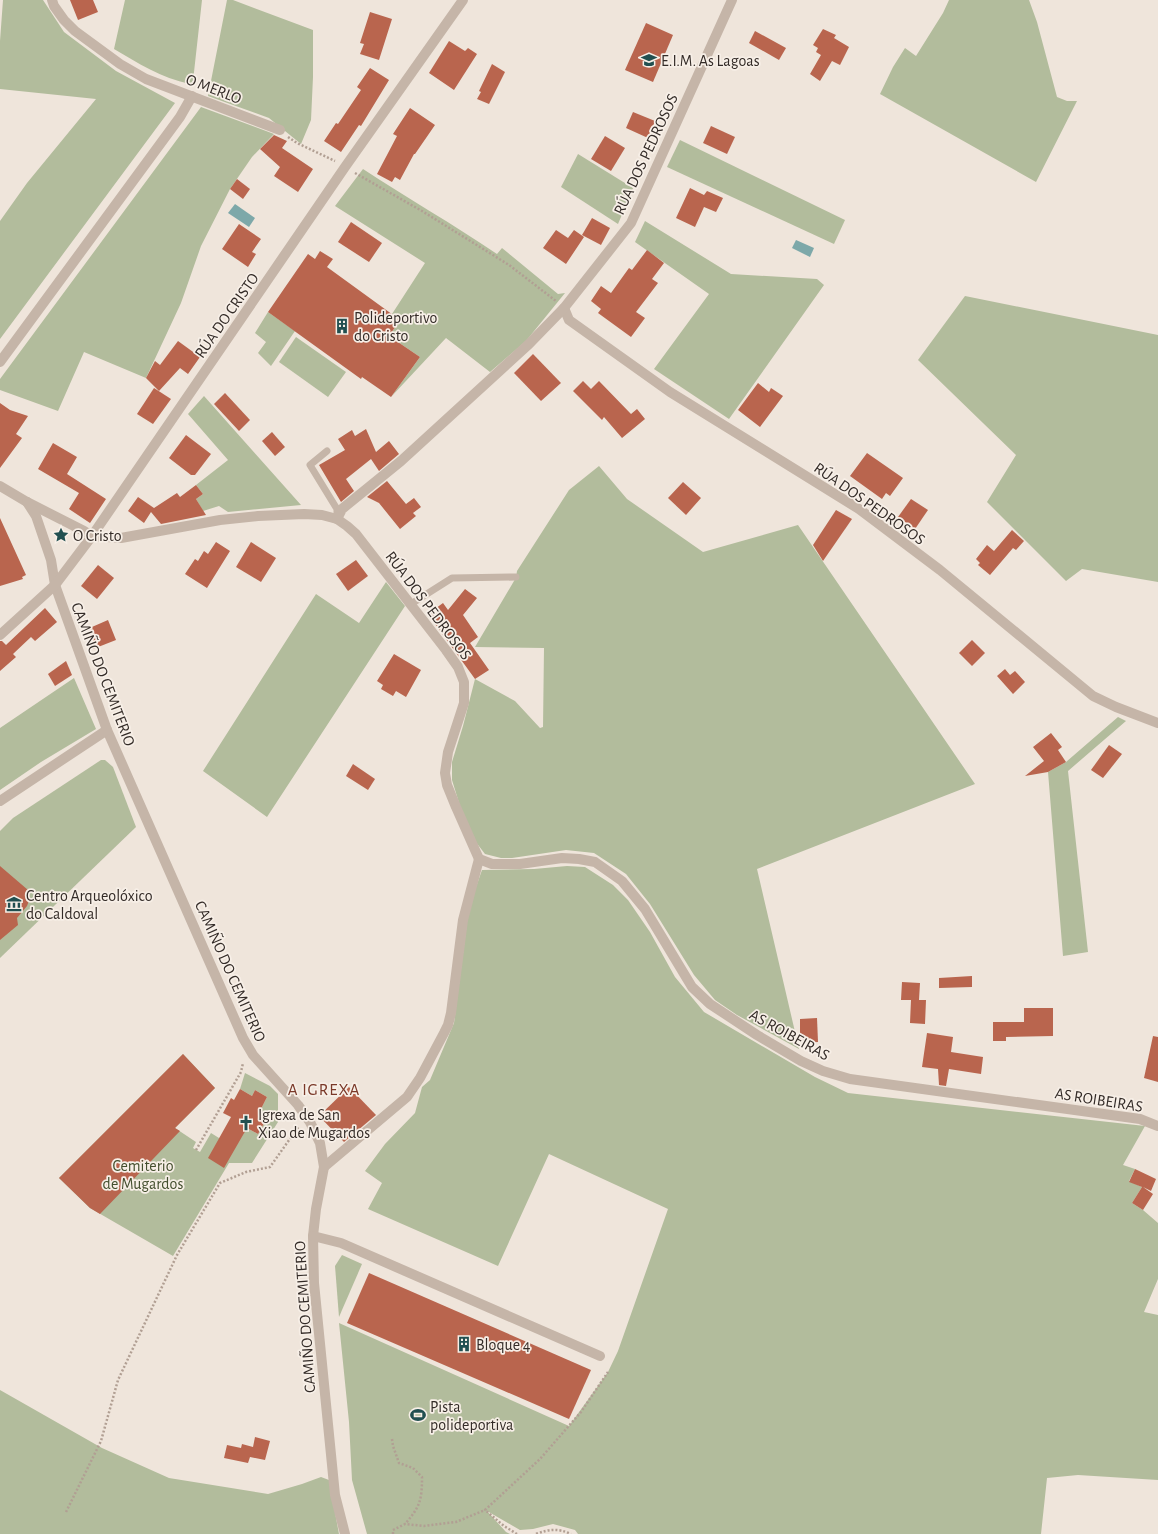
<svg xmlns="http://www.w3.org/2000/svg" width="1158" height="1534" font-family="'Alegreya Sans',sans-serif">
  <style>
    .green { fill: #b2bc9c }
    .water { fill: #7da8a9 }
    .building { fill: #b9654e }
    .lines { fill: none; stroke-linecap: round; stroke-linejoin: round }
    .path { stroke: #b19f93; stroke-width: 2.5; stroke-dasharray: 2 2; stroke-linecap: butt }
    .service { stroke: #c5b5a8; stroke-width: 7 }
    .minor { stroke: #c5b5a8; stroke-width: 10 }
    .labels { text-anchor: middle; stroke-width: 3.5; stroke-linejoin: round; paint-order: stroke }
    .poi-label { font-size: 16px; fill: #332b27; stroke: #f7efe7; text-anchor: start }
    .street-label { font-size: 16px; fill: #332b27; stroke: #f7efe7 }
    .park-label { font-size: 16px; fill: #444f2e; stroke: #f7efe7 }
    .neighbourhood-label { font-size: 17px; letter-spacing: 1px; fill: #7a3929; stroke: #f7efe7 }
  </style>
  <rect width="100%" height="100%" fill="#efe5db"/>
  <g class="green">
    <path d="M3 0H43L64 32 116 71 175 103 0 339V221L27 183 96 99 0 89V41Z"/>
    <path d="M125 0H202L193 81 190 84C161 78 138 63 114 49Z"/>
    <path d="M227 0H233L313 30V77L311 120 301 144 269 118 208 96Z"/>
    <path d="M949 0H1029L1037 22 1057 97 1067 101H1077L1036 182 880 94 893 67 905 48 916 56 943 13Z"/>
    <path d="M201 107 274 134 252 157 230 189 201 246 181 303 146 378 84 352 58 411 0 390V379Z"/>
    <path d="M680 140 845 220 834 244 667 167Z"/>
    <path d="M578 154 633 188 618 224 561 187Z"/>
    <path d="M363 169C407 198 453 224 497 254L502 248 558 294 565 293 526 341 490 372 446 338 391 397 420 357 389 336 400 320 392 314 425 263 335 206Z"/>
    <path d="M645 221 731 274 817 279 824 285 729 419 654 369 709 294 635 242Z"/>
    <path d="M965 296 1158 335V582L1082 569 1066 581 987 502 1016 455 918 360Z"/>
    <path d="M268 312 295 331 271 366 258 353 266 342 255 333Z"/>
    <path d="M296 337 346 372 328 397 279 362Z"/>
    <path d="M204 396 301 505 228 512 219 506 203 511 196 499 203 494 196 485 228 460 188 414Z"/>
    <path d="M599 466 627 499 703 552 798 525 975 784 757 869 799 1049 737 1015 715 1000 694 975 650 904 626 874 594 853 566 850 512 858H501L485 854 475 841 460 806 452 780V762L463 726 475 679 515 701 540 728 543 727 544 648 475 647 514 581 516 577 517 571 569 490Z"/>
    <path d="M386 582 405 606 267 817 203 771 316 594 359 623Z"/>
    <path d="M74 678 96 729 41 762 0 790V728Z"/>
    <path d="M1118 717 1126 721 1068 771 1088 952 1063 956 1048 772 1066 762Z"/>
    <path d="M101 760H105L113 767 136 827 0 958V831L13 818Z"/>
    <path d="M567 866 585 867 613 885 628 900 650 932 675 977 704 1012 815 1077 848 1093 1145 1126 1123 1165 1135 1169 1129 1181 1142 1187 1132 1203 1143 1210 1158 1223V1279L1144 1312 1158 1315V1480L1078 1475 1047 1478 1041 1534H578L575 1530 553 1524 533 1529 520 1530 487 1511 506 1532 510 1534H367L352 1480 349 1422 339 1323 569 1426 608 1372 618 1351 668 1209 549 1154 498 1266 368 1209 382 1183 365 1171 385 1144 415 1113 422 1087 430 1080 454 1023 469 907 482 870 534 869Z"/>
    <path d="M183 1054 215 1088 175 1128 196 1142 193 1148 200 1152 211 1133 219 1138 247 1128 258 1134 267 1118 259 1113 267 1097 255 1090 252 1096 240 1089 245 1073 270 1086 278 1094V1122L252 1163H229L173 1256 90 1208 59 1178Z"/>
    <path d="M342 1255 362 1264 339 1317 335 1266Z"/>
    <path d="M0 1390 102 1448 169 1478 268 1494 302 1484 321 1477 329 1480 339 1534H0Z"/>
  </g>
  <g class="water">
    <path d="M235 204 255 218 249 227 228 213Z"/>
    <path d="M796 240 814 248 810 257 792 248Z"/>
  </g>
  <g class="building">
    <path d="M70 0H93L98 12 78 20Z"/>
    <path d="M370 12 392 19 379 60 360 54 364 44 360 43Z"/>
    <path d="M646 23 673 35 653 82 625 70Z"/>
    <path d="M823 29 836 35 834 38 849 47 840 65 832 61 820 81 810 74 821 55 816 52 818 48 813 45Z"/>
    <path d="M755 31 786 48 779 60 749 43Z"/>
    <path d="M449 41 465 51 468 48 477 54 454 90 429 73Z"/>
    <path d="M492 64 505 72 489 104 477 99 481 92 479 91Z"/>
    <path d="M370 68 389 80 361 126 359 125 341 152 324 141 336 123 338 124 361 90 357 87Z"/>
    <path d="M410 108 435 125 415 154H414L400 180 395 177 392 182 377 174 397 136 393 134Z"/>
    <path d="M633 112 655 121 648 138 626 128Z"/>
    <path d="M711 126 735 137 727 154 703 143Z"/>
    <path d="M274 135 287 141 282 148 313 169 298 192 274 176 280 167 260 149Z"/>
    <path d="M605 136 625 148 611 171 591 159Z"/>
    <path d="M237 179 250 189 243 199 230 189Z"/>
    <path d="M690 188 704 195 707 191 723 198 716 212 704 207 695 227 676 218Z"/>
    <path d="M592 218 610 228 601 245 582 235Z"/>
    <path d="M351 222 382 243 369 262 338 242Z"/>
    <path d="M239 224 261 239 252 252 256 254 248 267 222 249Z"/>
    <path d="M556 230 568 238 574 230 584 237 566 264 543 248Z"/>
    <path d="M647 250 664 263 652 279 658 283 636 312 645 318 631 337 598 313 601 309 591 301 601 286 611 293 629 268 632 270Z"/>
    <path d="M320 251 333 259 327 267 400 320 389 336 420 357 391 397 362 377 361 379 268 312 308 254 315 259Z"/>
    <path d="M178 341 200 357 188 374 180 368 159 391 146 378 155 361 160 365Z"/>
    <path d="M533 354 561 383 541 401 514 373Z"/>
    <path d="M583 381 591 389 599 381 631 414 637 409 645 419 622 438 604 417 602 420 573 391Z"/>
    <path d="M758 383 769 392 771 388 783 396 760 427 738 410Z"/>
    <path d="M154 388 171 399 153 424 137 414Z"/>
    <path d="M225 393 250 420 239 431 214 404Z"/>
    <path d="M0 403 10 410 28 416 16 434 22 438 0 468Z"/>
    <path d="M366 429 376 452 389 441 399 454 379 471 371 459 346 479 354 491 341 502 319 465 345 450 338 439 352 430 355 436Z"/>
    <path d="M272 432 285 447 275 456 262 441Z"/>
    <path d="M186 435 211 454 195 475H191L169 458Z"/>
    <path d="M53 443 77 457 67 474 106 499 90 523 69 509 79 493 38 469Z"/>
    <path d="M867 453 903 478 890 496 886 493 882 499 850 476Z"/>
    <path d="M387 481 406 504 414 498 421 507 413 513 416 516 400 529 379 503 367 497Z"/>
    <path d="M683 482 701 498 686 515 668 498Z"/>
    <path d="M196 485 203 494 196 499 206 515 161 524 151 512 144 523 128 511 138 497 154 508 177 493 180 497Z"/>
    <path d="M911 499 928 510 915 529 898 517Z"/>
    <path d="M836 510 852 519 823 561 813 545Z"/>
    <path d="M0 518 26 575 22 577 23 579 0 586Z"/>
    <path d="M1012 530 1024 541 1016 550 1013 548 990 575 978 565 980 563 976 559 987 545 994 551Z"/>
    <path d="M216 542 230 551 207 588 185 574 195 559 198 561 204 551 208 554Z"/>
    <path d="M251 542 276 558 261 582 236 567Z"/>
    <path d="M356 560 368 576 348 591 336 574Z"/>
    <path d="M98 565 114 578 97 599 81 586Z"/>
    <path d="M465 589 477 598 463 615 478 637 470 643 489 670 475 679 428 614 443 603 448 610Z"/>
    <path d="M45 608 57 622 35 641 31 637 13 654 16 657 0 671V641H2L6 645Z"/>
    <path d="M108 620 116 640 93 649 85 630Z"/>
    <path d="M972 640 985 653 972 666 959 653Z"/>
    <path d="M394 654 421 670 406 697 396 691 393 696 381 689 383 685 377 681Z"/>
    <path d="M66 661 72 675 55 686 48 674Z"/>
    <path d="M1005 669 1010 675 1015 671 1025 682 1013 694 997 676Z"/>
    <path d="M1051 733 1062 747 1058 750 1066 762 1048 772 1025 776 1044 761 1033 747Z"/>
    <path d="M1109 745 1122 754 1103 778 1091 770Z"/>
    <path d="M353 764 375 779 368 790 346 776Z"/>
    <path d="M0 866 28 890 30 898 27 906 17 918 18 925 0 940Z"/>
    <path d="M972 976V987L939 988V978Z"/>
    <path d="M902 982 920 983 919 1000H926L925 1024 910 1023 911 1000H901Z"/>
    <path d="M1024 1008H1053V1036L1006 1037V1041H993V1022H1024Z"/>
    <path d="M817 1018 818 1042 800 1043V1019Z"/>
    <path d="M927 1033 953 1037 951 1052 983 1057 981 1074 949 1069 946 1086 939 1085 938 1069 922 1067Z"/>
    <path d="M1153 1036 1158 1037V1082L1144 1078Z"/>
    <path d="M183 1054 215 1088 175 1128 180 1131 100 1214 90 1208 59 1178Z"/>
    <path d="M349 1087 376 1115 344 1142 319 1116Z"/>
    <path d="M240 1089 252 1096 255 1090 267 1097 259 1113 267 1118 258 1134 247 1128 224 1168 208 1158 231 1117 223 1113 231 1098 234 1100Z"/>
    <path d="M1135 1169 1156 1179 1151 1191 1143 1187 1153 1194 1143 1210 1132 1203 1142 1187 1129 1182Z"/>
    <path d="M369 1273 591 1370 569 1419 347 1323Z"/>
    <path d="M255 1437 270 1441 265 1460 250 1457 248 1463 224 1458 227 1445 241 1448 242 1444 253 1447Z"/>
  </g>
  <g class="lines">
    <g class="path">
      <path d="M288 137 297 143 335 161"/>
      <path d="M355 173 422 211 509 265 556 301"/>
      <path d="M196 1150 241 1072 243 1063"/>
      <path d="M392 1439 393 1446 399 1463 413 1468 422 1477C422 1500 420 1507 405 1524"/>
      <path d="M66 1512 101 1441 118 1380 177 1255 220 1183 246 1172 270 1167 299 1126"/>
      <path d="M393 1534V1530L405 1524 424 1526 456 1522 485 1510"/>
      <path d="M517 1534 504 1526 485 1510 540 1459 581 1412 608 1372"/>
      <path d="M536 1534C549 1529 558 1528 571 1534"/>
    </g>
    <g class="service">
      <path d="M327 451 310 465 337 509V517"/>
      <path d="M411 604 452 578 516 577"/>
    </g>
    <g class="minor">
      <path d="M52 0 54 6 64 20 75 31 120 64 146 79 280 130"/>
      <path d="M564 308 569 320 670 392 859 509 940 570 1093 696 1116 707 1158 723"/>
      <path d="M0 362 180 117 192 96"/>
      <path d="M0 486 27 502 84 531 92 536 121 538 220 520 258 516 304 514 322 515 337 519 347 526 356 534 446 650 458 667 464 682V703L448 752 445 773 447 785 456 807 479 859"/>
      <path d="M27 502 36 516 51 560 55 585 107 730 243 1038 253 1055 298 1105 310 1122 320 1143 324 1167 316 1209 313 1236 314 1283 335 1495 345 1534"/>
      <path d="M337 519 342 509 401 461 529 344 564 308 631 223 732 0"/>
      <path d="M0 635 55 585 92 536 345 167 463 0"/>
      <path d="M0 801 107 730"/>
      <path d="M479 859 492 864H520L562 858 579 859 595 862 622 881 645 909 692 987 710 1004 757 1035 801 1061 823 1071 850 1079 1140 1119 1158 1126"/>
      <path d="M324 1167 407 1097 420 1078 444 1033 448 1025 451 1013 463 920 479 859"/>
      <path d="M313 1236 341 1243 600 1356"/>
    </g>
  </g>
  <defs>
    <symbol id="school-bare" viewBox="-9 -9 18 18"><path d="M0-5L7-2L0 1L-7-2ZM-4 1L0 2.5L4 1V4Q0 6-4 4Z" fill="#214f50" stroke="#f7efe7" stroke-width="2.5" paint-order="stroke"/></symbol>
    <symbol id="building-bare" viewBox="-9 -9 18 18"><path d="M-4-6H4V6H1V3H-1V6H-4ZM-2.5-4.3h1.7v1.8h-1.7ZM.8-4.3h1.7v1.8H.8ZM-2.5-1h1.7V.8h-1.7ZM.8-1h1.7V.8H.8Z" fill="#214f50" stroke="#f7efe7" stroke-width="2.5" paint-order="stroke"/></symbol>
    <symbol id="sight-bare" viewBox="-9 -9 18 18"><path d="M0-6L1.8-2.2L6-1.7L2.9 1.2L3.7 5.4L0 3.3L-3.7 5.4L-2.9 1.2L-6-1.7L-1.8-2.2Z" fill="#214f50" stroke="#f7efe7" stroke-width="2.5" paint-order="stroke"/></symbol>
    <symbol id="museum-bare" viewBox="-9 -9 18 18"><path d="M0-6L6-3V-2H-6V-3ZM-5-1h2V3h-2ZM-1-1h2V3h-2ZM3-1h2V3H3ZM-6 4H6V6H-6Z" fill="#214f50" stroke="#f7efe7" stroke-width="2.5" paint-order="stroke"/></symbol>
    <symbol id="church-bare" viewBox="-9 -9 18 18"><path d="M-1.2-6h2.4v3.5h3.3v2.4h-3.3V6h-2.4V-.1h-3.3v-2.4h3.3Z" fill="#214f50" stroke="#f7efe7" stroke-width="2.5" paint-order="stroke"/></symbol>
    <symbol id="stadium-bare" viewBox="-9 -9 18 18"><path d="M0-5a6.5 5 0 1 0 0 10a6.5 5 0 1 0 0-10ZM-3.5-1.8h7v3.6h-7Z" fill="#214f50" stroke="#f7efe7" stroke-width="2.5" paint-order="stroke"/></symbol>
  </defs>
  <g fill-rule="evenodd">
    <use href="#school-bare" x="638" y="49" width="22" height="22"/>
    <use href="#building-bare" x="331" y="315" width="22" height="22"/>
    <use href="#sight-bare" x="50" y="524" width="22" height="22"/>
    <use href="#museum-bare" x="3" y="893" width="22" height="22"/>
    <use href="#church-bare" x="235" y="1112" width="22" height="22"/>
    <use href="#building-bare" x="453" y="1333" width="22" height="22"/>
    <use href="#stadium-bare" x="407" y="1404" width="22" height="22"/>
  </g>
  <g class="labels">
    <g class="poi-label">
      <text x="661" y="66">E.I.M. As Lagoas</text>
      <text x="354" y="323">Polideportivo<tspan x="354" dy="18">do Cristo</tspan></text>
      <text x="73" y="541">O Cristo</text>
      <text x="26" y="901">Centro Arqueolóxico<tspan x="26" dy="18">do Caldoval</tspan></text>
      <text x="258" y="1120">Igrexa de San<tspan x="258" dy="18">Xiao de Mugardos</tspan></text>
      <text x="476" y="1350">Bloque 4</text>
      <text x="430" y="1412">Pista<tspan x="430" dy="18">polideportiva</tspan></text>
    </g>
    <g class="street-label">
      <text transform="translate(214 88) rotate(21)" y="6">O MERLO</text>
      <text transform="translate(645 154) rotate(-65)" y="6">RÚA DOS PEDROSOS</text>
      <text transform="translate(226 315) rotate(-55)" y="6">RÚA DO CRISTO</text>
      <text transform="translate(870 503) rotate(35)" y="6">RÚA DOS PEDROSOS</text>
      <text transform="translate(429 605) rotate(53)" y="6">RÚA DOS PEDROSOS</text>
      <text transform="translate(104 674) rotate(69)" y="6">CAMIÑO DO CEMITERIO</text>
      <text transform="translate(231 971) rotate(66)" y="6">CAMIÑO DO CEMITERIO</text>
      <text transform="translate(790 1034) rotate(29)" y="6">AS ROIBEIRAS</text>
      <text transform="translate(1099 1099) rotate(9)" y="6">AS ROIBEIRAS</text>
      <text transform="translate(304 1317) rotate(-94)" y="6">CAMIÑO DO CEMITERIO</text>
    </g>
    <g class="park-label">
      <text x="143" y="1171">Cemiterio<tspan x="143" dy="18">de Mugardos</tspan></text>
    </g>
    <g class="neighbourhood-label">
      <text x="324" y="1095">A IGREXA</text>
    </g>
  </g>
</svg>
